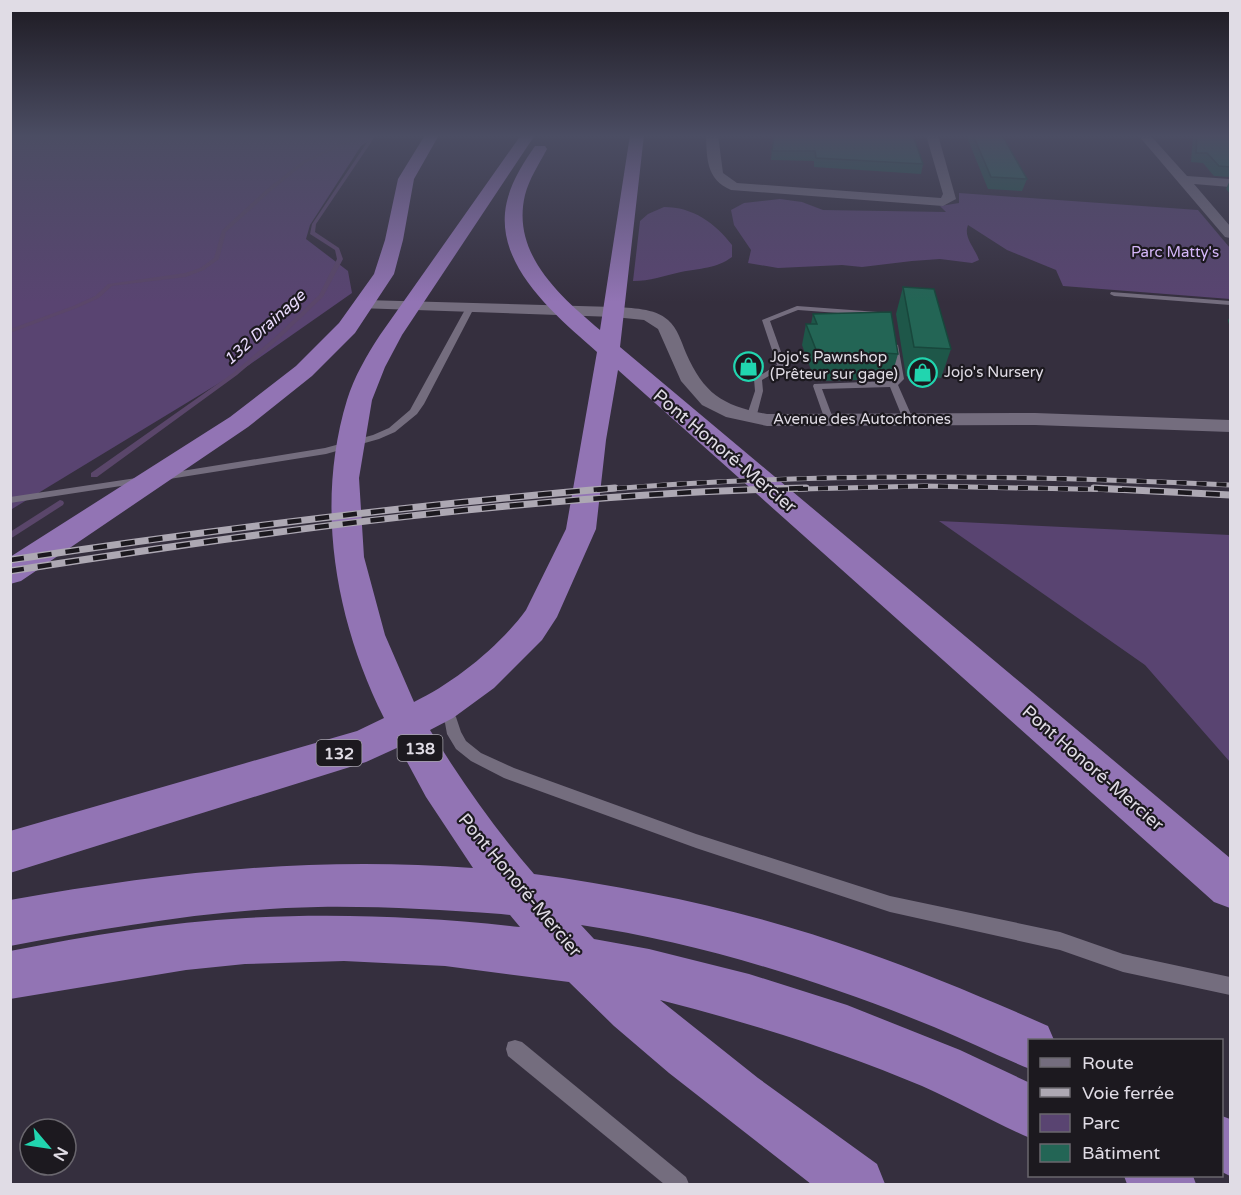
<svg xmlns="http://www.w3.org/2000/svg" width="1241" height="1195" font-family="'Varela Round',sans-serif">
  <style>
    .green { fill: #594471 }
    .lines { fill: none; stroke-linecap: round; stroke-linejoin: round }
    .stream { fill: #5a466a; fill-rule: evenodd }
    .service { fill: #746d7e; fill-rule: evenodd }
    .minor { fill: #746d7e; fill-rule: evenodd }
    .trunk { fill: #9274b4; fill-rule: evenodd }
    .rail-far1-casing { stroke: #ada8b3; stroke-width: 5 }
    .rail-casing { stroke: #ada8b3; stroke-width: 7 }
    .rail-far1 { stroke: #1c191f; stroke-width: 4; stroke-dasharray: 10; stroke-linecap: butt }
    .rail { stroke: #1c191f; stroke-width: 4.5; stroke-dasharray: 14; stroke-linecap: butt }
    .wall { fill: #1e5749 }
    .building { fill: #236555; stroke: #18473c; stroke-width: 1.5 }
    .labels { text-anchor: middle; stroke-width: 4.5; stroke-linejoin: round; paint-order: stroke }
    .far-park-label { font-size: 15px; fill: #d5b7f9; stroke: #1c191f }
    .far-poi-label { font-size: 15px; fill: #e0dce5; stroke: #1c191f; text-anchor: start }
    .far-street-label { font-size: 15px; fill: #e0dce5; stroke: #1c191f }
    .far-water-label { font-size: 16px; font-style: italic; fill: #ebdcfe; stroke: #1c191f }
    .shield { fill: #1c191f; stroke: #a5a2aa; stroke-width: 1.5 }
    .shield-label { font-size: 16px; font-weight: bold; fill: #e0dce5 }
    .street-label { font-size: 18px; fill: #e0dce5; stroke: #1c191f }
  </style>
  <rect width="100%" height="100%" fill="#352f3e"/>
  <g class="green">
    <path d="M10 135H378L361 146 310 225 306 239 348 271 352 293 249 365 12 509Z"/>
    <path d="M959 193 1198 210 1230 248V299L1063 286 1056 270 1007 250 968 225C963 237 975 248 979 260L972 263 940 259 912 261 862 267 842 265 778 268 748 263 751 250 734 225 731 210 744 203 780 199 802 202 823 210 946 212 940 206 959 203Z"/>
    <path d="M664 207C693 207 715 223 732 245V257C716 269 700 268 681 272 664 276 650 281 633 281L640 221 648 214Z"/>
    <path d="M939 521 1230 535V762L1145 665Z"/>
  </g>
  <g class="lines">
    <g class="stream">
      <path d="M359 135H364L305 163 271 191 226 232 219 259 204 270 186 277 112 286 99 298 77 308 10 333V329L73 306 95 296 108 284 185 273 200 268 214 258 222 230 267 189 303 161Z"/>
      <path d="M372 135H376L316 224 315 232 339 248 343 259 323 297 278 340 237 375 97 477H91V473L233 373 274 338 319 295 337 259 335 250 310 234 312 224Z"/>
      <path d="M60 500 63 501 64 503 63 505 10 539V532Z"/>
    </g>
    <g class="service">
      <path d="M1111 292 1230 301V305L1114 296 1110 294Z"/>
      <path d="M467 306 474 308 424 404 417 414 395 432 379 439 326 454 163 480 158 477 163 474 325 448 373 435 389 428 410 410Z"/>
      <path d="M797 306 878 312 882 314 878 316 798 310 770 321 786 366 762 380 763 391 756 418 754 420H748L746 418 755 391 754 379 777 365 762 320Z"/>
      <path d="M891 343 898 345 904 379 898 385 913 419 911 421H905L903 419 890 387 822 389 834 421 829 424 826 423 813 386 814 384 891 381 895 378Z"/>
      <path d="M143 477 147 478 148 480 147 482 10 503V497Z"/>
      <path d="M441 702 446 704 456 717 461 732 466 741 481 753 514 768 696 834 890 896 1060 932 1123 954 1230 977V995L1123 972 1060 950 890 912 696 848 504 778 471 761 456 749 447 734 445 723 434 708 436 704Z"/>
      <path d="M515 1040 522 1042 686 1177 689 1184H664L508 1056 506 1049 508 1042Z"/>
    </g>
    <g class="minor">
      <path d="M706 135H718L723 173 737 183 941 198 943 194 926 135H938L956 199 943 206 731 190C706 179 707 159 706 135Z"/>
      <path d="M1138 135H1150L1187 176 1230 179V187L1194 184 1230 226V238L1225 237Z"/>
      <path d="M364 300 614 307C631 308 655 308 668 320 678 329 681 341 686 353 704 394 723 406 767 414L1035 413 1230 420V432L1035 425 767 426 726 417 702 405 681 381 658 329 644 320 614 317 358 308 356 305 358 302Z"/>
    </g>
    <g class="trunk">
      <path d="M425 135H439L414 179 403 240 394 274 355 333 312 376 248 427 21 581 10 584V557L230 417 296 366 339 323 374 274 385 240 398 179Z"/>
      <path d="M521 135H535L402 335 385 367 372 400 359 478 364 557 385 635 414 702C454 683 500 646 526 610L566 529 597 352C559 318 500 271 505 213 507 189 521 166 535 146H545L547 149C539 164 529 179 525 195 511 254 560 296 600 330L630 135H644L620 347 1230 858V908L1214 902 618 370 606 440 596 529 557 617 542 640 494 688 453 718 430 730C461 781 495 829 534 874 645 889 756 913 862 951 925 973 987 999 1048 1026L1054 1040H1030V1069C997 1056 966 1040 934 1027 821 981 701 943 581 925L594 939 649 949 749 974 847 1005 960 1050 1030 1083V1138C993 1122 958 1102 922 1086 837 1050 750 1023 660 1000L758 1078 877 1164 885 1184H811L669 1073 614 1026 569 982 445 966 344 961 245 964 186 970 10 999V951C88 936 167 922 246 918 338 913 428 917 520 927L510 915 501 914C440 910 379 906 318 907 215 909 112 927 10 946V900C169 872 311 856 473 868L426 797 399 747 366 762 10 873V831L357 731 384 718C335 620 315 505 347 400 354 377 367 355 380 335Z"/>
      <path d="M1222 1116 1230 1119V1176L1222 1172Z"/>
      <path d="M1124 1176H1193L1196 1184H1127Z"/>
    </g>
    <defs>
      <g id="rail-far1">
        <path d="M597 490C808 472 1019 475 1230 485"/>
        <path d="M758 490 924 486 1124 490"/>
      </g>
      <g id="rail">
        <path d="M1094 488 1230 495"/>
        <path d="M10 560C211 530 412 505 615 488"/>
        <path d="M10 571C274 530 539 494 806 488"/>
      </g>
    </defs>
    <use href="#rail-far1" class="rail-far1-casing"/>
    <use href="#rail" class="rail-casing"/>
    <use href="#rail-far1" class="rail-far1"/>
    <use href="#rail" class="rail"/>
  </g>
  <g class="wall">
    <path d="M773 135H913L923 164 921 174 814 167V161L771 160Z"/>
    <path d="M966 135H1002L1027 179 1022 191 988 189Z"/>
    <path d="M1193 135H1230V177L1214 176 1203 163 1191 162Z"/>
    <path d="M1230 180V194L1226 189Z"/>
    <path d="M903 287 951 349 941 378 906 376 896 314Z"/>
    <path d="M813 314 898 354 892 375 867 373 866 376H858L857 380 815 381 802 345 806 324H811Z"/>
    <path d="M1230 317V329L1228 320Z"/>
  </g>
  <g class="building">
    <path d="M774 135H913L923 164 816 158 815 151H772Z"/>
    <path d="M973 135H1002L1027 179 991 177Z"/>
    <path d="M1197 135H1230V167L1219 166 1207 153H1196Z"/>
    <path d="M903 287 934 289 951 349 914 347Z"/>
    <path d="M891 312 898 354 870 352 872 355H860L862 359 820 360 806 324H817L813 314Z"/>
  </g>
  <linearGradient id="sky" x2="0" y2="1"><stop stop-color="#1d1a22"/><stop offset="0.45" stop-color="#4b4d63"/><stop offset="1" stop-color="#4b4d63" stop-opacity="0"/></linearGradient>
  <rect width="1241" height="302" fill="url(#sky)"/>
  <defs>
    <symbol id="shop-ring" viewBox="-11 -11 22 22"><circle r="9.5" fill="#1c191f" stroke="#21d5af" stroke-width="1.5"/><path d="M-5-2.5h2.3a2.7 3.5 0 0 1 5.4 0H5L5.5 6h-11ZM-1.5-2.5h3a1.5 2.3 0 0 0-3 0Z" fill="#21d5af"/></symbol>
  </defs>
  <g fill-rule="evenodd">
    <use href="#shop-ring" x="732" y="350" width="33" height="33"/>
    <use href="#shop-ring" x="906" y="356" width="33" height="33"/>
  </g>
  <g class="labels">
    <g class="far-park-label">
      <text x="1175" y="257">Parc Matty's</text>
    </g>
    <g class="far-poi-label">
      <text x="770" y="362">Jojo's Pawnshop<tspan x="770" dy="17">(Prêteur sur gage)</tspan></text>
      <text x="944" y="377">Jojo's Nursery</text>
    </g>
    <g class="far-street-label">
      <text x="862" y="424">Avenue des Autochtones</text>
    </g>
    <g class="far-water-label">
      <text transform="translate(264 327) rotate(-42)" y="6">132 Drainage</text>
    </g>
    <g class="shield">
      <rect x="397.5" y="735" width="45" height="26" rx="4.5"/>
      <rect x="316.5" y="740" width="45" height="26" rx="4.5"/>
    </g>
    <g class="shield-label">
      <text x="420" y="754">138</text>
      <text x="339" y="759">132</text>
    </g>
    <g class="street-label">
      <text transform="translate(725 451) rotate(40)" y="6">Pont Honoré-Mercier</text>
      <text transform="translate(1093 768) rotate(41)" y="6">Pont Honoré-Mercier</text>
      <text transform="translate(520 885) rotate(50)" y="6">Pont Honoré-Mercier</text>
    </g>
  </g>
  <rect width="1241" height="1195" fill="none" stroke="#e0dce5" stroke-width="24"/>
  <rect x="1028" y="1039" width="195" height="138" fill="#1c191f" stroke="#6a676e" stroke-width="1.5"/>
  <rect x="1040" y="1058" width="30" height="9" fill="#746d7e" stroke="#6a676e" stroke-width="1.5"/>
  <text x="1082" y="1069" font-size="18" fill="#e0dce5">Route</text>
  <rect x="1040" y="1088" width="30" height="9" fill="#ada8b3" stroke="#6a676e" stroke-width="1.5"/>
  <text x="1082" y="1099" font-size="18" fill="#e0dce5">Voie ferrée</text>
  <rect x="1040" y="1114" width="30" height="18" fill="#594471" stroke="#6a676e" stroke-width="1.5"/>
  <text x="1082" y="1129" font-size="18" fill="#e0dce5">Parc</text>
  <rect x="1040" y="1144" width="30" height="18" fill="#236555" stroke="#6a676e" stroke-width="1.5"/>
  <text x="1082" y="1159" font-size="18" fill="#e0dce5">Bâtiment</text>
  <g transform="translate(48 1147) rotate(119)"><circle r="28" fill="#1c191f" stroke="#6a676e" stroke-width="1.5"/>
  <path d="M0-4.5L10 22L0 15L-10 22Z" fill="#21d5af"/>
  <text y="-9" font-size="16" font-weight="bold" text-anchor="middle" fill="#e0dce5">N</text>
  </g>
</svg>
